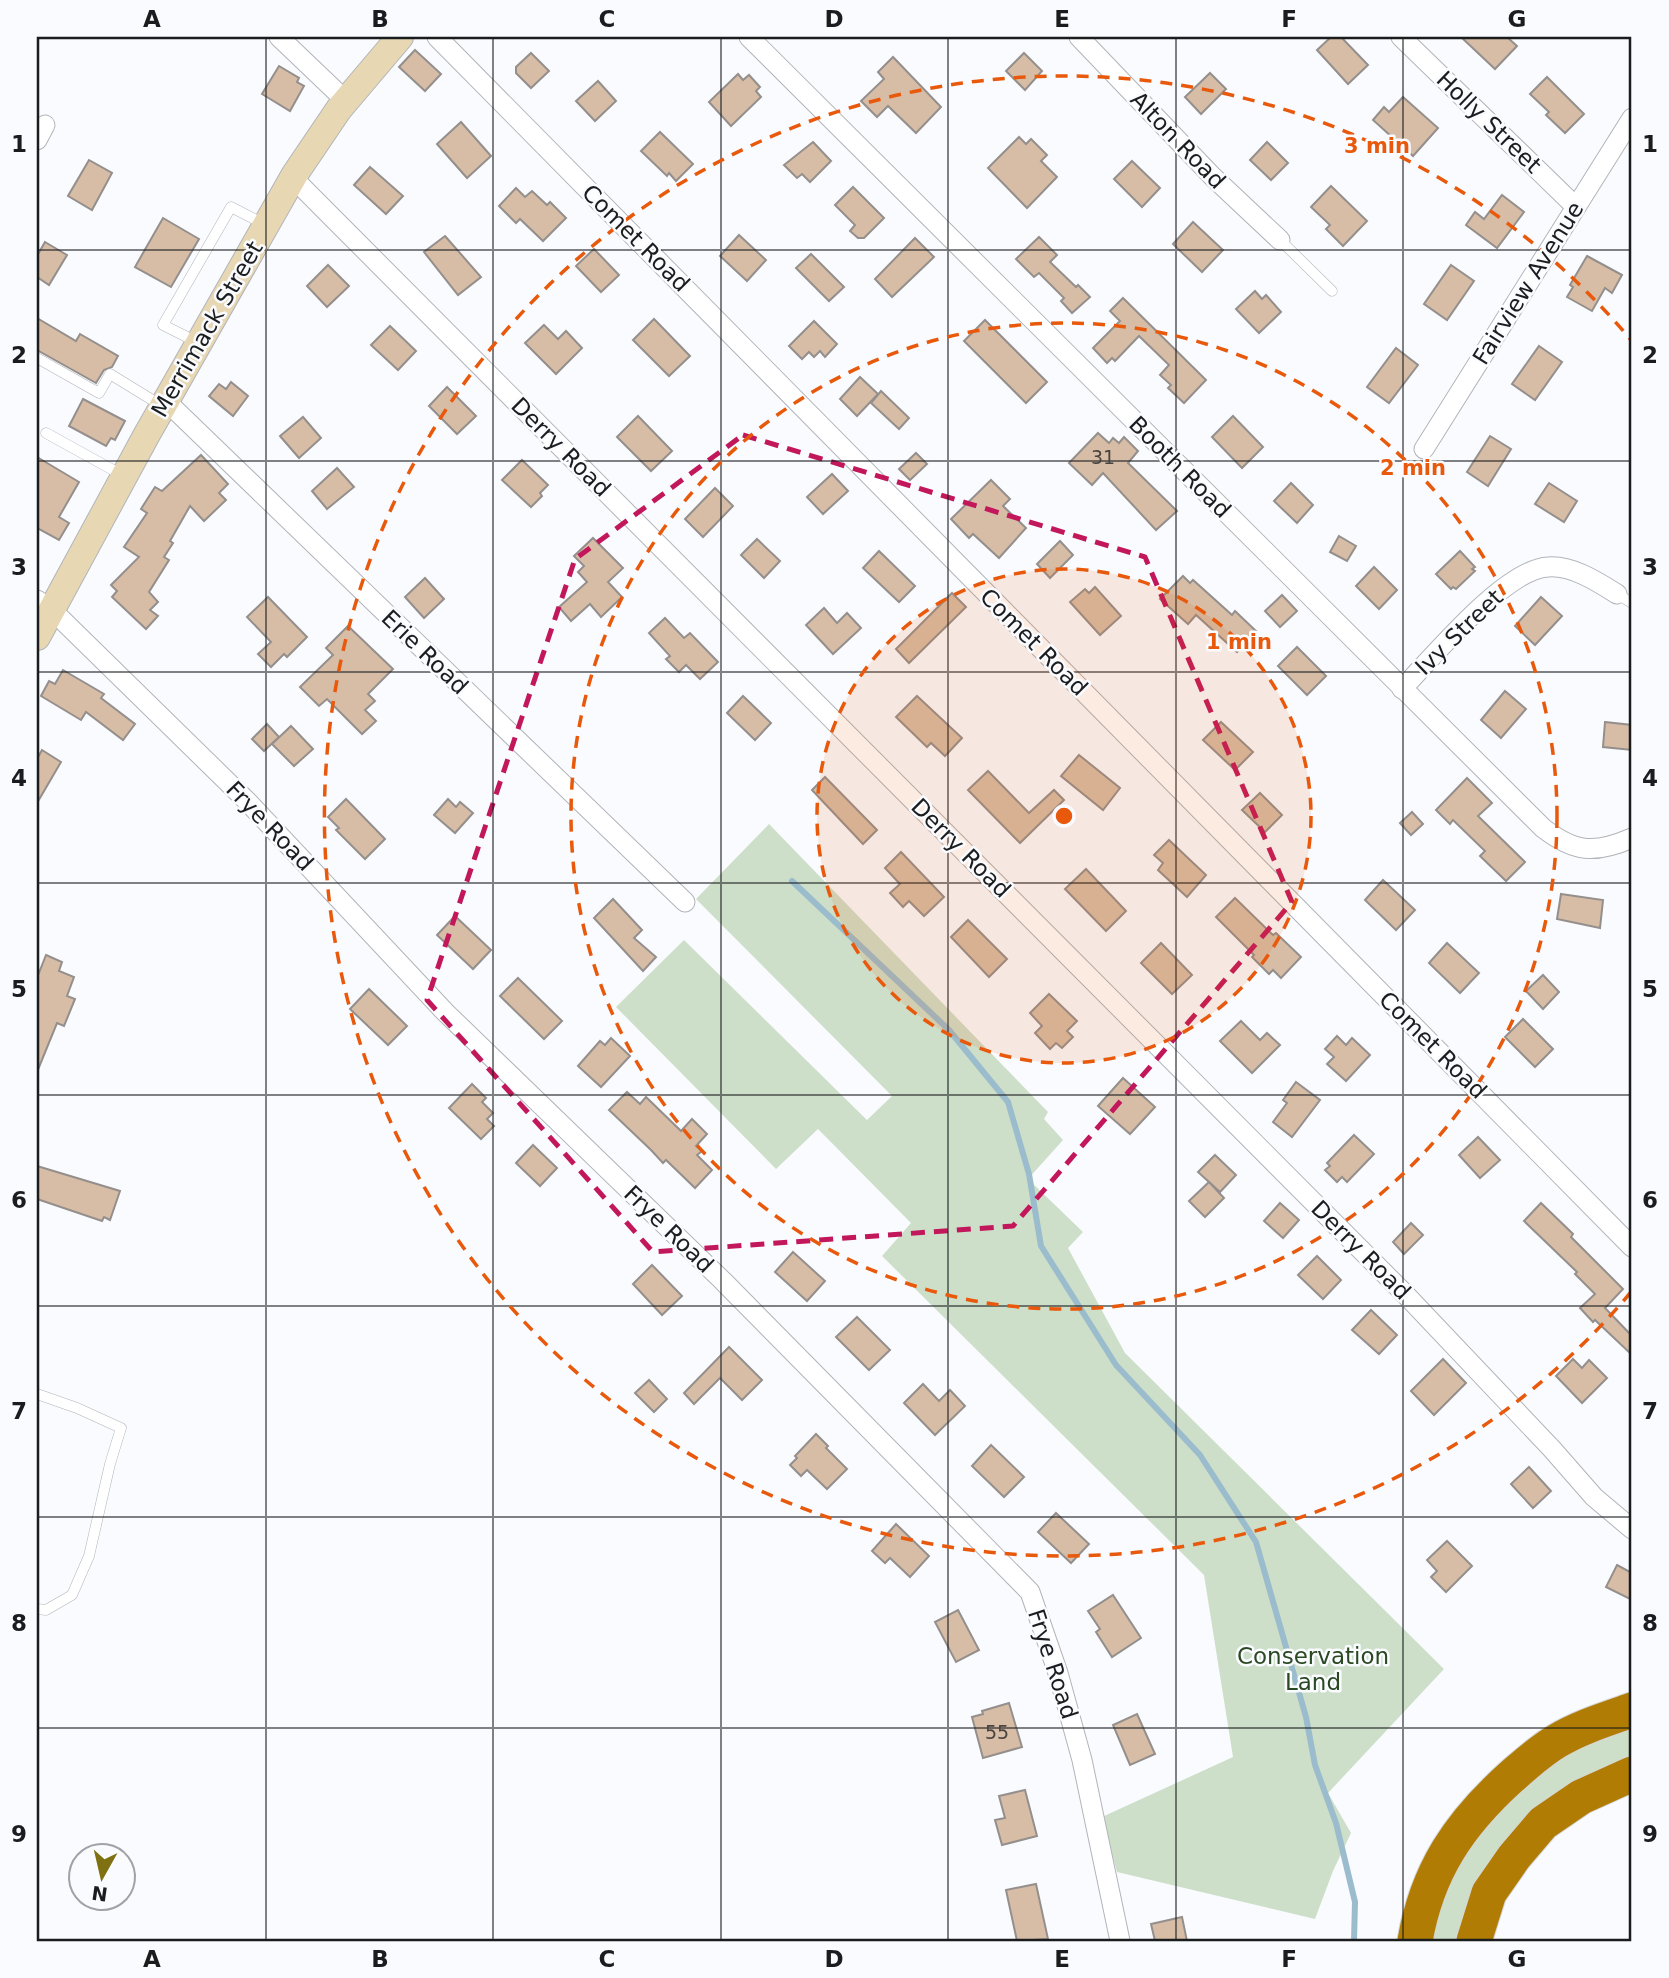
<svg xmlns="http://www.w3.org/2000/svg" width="1669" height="1978" font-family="'DejaVu Sans',sans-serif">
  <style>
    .green { fill: #cedfc9 }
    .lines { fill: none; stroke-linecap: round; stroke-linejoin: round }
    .stream { stroke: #9bbccc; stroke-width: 6 }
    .building { fill: #d7bda6; stroke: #948f8c; stroke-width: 2 }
    .lane-casing { stroke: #b1b4b9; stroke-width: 11 }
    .street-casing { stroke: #b1b4b9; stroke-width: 21 }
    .secondary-casing { stroke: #b1b4b9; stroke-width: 28 }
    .highway-casing { stroke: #d6d6d6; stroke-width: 37 }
    .lane { stroke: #fff; stroke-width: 10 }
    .street { stroke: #fff; stroke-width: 19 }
    .secondary { stroke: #e7d8b3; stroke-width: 26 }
    .highway { stroke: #b07c03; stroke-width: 35 }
    .marked { fill: none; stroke: #c2185b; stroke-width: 5; stroke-dasharray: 14 9; stroke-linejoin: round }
    .grid { fill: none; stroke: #1a1c1d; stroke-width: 2; stroke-opacity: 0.55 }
    .ring { fill: none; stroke: #e8590c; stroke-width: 3.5; stroke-dasharray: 12 9 }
    .labels { text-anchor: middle; stroke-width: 5; stroke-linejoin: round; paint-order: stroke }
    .number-label { font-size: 19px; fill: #49443f }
    .street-label { font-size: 23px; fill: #1a1c1d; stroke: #f9fbff }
    .park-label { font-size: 23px; fill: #2a4821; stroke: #f9fbff }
    .centre { fill: #e8590c; stroke: #f9fbff; stroke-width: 3.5 }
    .ring-label { font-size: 21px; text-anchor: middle; font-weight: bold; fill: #e8590c; stroke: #f9fbff; stroke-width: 5; stroke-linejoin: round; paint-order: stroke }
    .neatline { fill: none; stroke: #1a1c1d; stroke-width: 2.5 }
    .grid-label { font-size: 23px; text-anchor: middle; font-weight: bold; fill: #1a1c1d }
  </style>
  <rect width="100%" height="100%" fill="#f9fbff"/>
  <g class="green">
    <path d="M769 824 1048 1112 1044 1119 1063 1140 1028 1179 1083 1232 1068 1248 1125 1353 1444 1669 1328 1793 1351 1833 1333 1871 1315 1919 1117 1872 1102 1817 1233 1757 1204 1575 882 1256 911 1223 818 1129 776 1169 616 1007 684 940 867 1120 892 1096 696 899Z"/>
    <path d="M1632 1729V1768L1598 1780 1468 1941H1428C1442 1870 1497 1799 1558 1761 1580 1747 1608 1737 1632 1729Z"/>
  </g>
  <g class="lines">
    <path class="stream" d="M792 881 949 1030 1008 1102 1029 1174 1041 1246 1116 1365 1200 1455 1256 1542 1306 1717 1315 1765 1336 1823 1355 1902 1354 1941"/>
  </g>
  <g class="building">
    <path d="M1331 37H1341L1368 65 1348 84 1317 50Z"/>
    <path d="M1461 37H1507L1517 46 1495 69Z"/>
    <path d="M415 50 441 74 425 91 399 67Z"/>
    <path d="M531 53 549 71 531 88 516 73V67Z"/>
    <path d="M1024 53 1042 71 1025 90 1006 71Z"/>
    <path d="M893 57 941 107 916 133 888 106 877 117 861 101 884 79 878 72Z"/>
    <path d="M279 66 299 78 297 82 304 86 290 111 262 94Z"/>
    <path d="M1210 73 1226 89 1201 114 1185 97Z"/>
    <path d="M738 74 743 80 749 75 760 87 756 91 761 97 731 126 709 102Z"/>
    <path d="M1547 77 1584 114 1565 133 1546 115 1549 112 1530 94Z"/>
    <path d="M598 81 616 101 595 121 576 101Z"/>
    <path d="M1403 97 1438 128 1413 156 1373 120 1384 107 1389 112Z"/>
    <path d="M461 122 491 156 467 178 437 144Z"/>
    <path d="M660 132 693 164 676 181 669 173 667 176 641 151Z"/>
    <path d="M1019 137 1026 144 1031 139 1047 155 1041 161 1057 177 1027 208 988 168Z"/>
    <path d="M813 142 831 161 810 182 802 174 797 178 784 165Z"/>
    <path d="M1267 142 1288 163 1271 180 1250 160Z"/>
    <path d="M89 160 112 173 92 210 68 196Z"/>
    <path d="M1132 161 1160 188 1142 207 1114 179Z"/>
    <path d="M370 167 403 196 386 214 354 185Z"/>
    <path d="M1331 186 1367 221 1343 246 1326 229 1330 225 1311 207Z"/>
    <path d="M853 187 884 218 864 238H858L850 231 855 225 835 205Z"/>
    <path d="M516 188 525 197 532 191 547 205 550 202 566 218 543 241 520 219 516 223 499 206Z"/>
    <path d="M1502 195 1524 212 1497 248 1466 225 1475 212 1484 219Z"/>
    <path d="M163 218 199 239 171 287 135 267Z"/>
    <path d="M1193 222 1223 250 1202 272 1173 244Z"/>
    <path d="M739 235 766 260 747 281 720 256Z"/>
    <path d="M445 236 481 277 458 295 424 252Z"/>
    <path d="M1039 237 1057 255 1050 262 1076 287 1078 285 1090 297 1072 313 1061 301 1064 298 1039 273 1034 277 1016 259Z"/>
    <path d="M915 238 934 257 892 297 875 279Z"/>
    <path d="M45 242 67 255 49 285 37 277V256Z"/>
    <path d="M594 249 619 275 601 292 576 266Z"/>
    <path d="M811 254 844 287 829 301 796 268Z"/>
    <path d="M1587 256 1622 275 1612 293 1605 288 1592 311 1567 297 1573 287 1570 285Z"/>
    <path d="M328 265 349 286 327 307 307 286Z"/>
    <path d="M1451 265 1474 281 1447 320 1424 304Z"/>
    <path d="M1255 291 1262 299 1266 295 1281 312 1259 333 1236 309Z"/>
    <path d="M1123 298 1206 380 1184 403 1168 388 1171 385 1160 375 1169 365 1139 336 1115 361 1112 358 1107 363 1093 348 1120 321 1110 311Z"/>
    <path d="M37 318 76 341 80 334 118 356 112 367 104 370 96 383 37 350Z"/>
    <path d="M654 319 690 356 669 376 633 340Z"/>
    <path d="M985 320 1047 382 1026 403 964 341Z"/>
    <path d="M814 321 837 344 825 357 820 351 814 357 809 352 802 359 789 346Z"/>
    <path d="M544 325 558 339 566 331 582 348 556 374 525 343Z"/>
    <path d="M390 326 416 351 398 370 371 345Z"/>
    <path d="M1539 346 1562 362 1535 400 1512 384Z"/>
    <path d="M1396 348 1418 365 1389 403 1367 387Z"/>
    <path d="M860 377 878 394 857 416 840 399Z"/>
    <path d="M231 382 248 396 233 416 209 396 219 384 226 389Z"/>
    <path d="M447 387 476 416 457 434 429 406Z"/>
    <path d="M881 391 909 418 899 429 871 403Z"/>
    <path d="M83 399 125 421 115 440 111 438 106 446 69 426Z"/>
    <path d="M638 416 672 451 651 471 617 437Z"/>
    <path d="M1233 416 1263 447 1242 468 1212 437Z"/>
    <path d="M303 417 321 438 299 458 280 436Z"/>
    <path d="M1098 433 1109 443 1113 438 1119 443 1124 437 1138 451 1128 463 1177 511 1156 530 1103 473 1092 485 1069 463Z"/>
    <path d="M1490 436 1511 449 1488 486 1467 472Z"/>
    <path d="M916 453 927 464 910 480 899 469Z"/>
    <path d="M201 455 228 484 219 493 226 500 204 521 190 506 170 541 173 543 164 557 169 560 149 592 158 602 150 610 158 616 146 629 112 597 117 591 111 585 139 557 124 547 147 513 141 509 155 487 162 491Z"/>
    <path d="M37 457 79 482 59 517 69 523 59 540 37 528Z"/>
    <path d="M522 460 548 485 540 493 542 496 531 507 502 480Z"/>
    <path d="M337 468 354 487 327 509 312 491Z"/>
    <path d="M832 474 848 491 823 514 807 497Z"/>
    <path d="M991 480 1010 499 1003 506 1026 528 999 558 973 534 969 538 951 519Z"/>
    <path d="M1291 483 1313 505 1297 523 1274 501Z"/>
    <path d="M1549 483 1577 501 1564 522 1535 504Z"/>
    <path d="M715 488 733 506 703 537 685 519Z"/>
    <path d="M1339 536 1356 546 1347 561 1330 552Z"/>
    <path d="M593 538 623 568 608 582 622 597 601 617 590 604 571 621 559 607 587 582 578 572 584 566 574 556Z"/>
    <path d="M757 539 780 561 764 578 741 555Z"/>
    <path d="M1060 541 1073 555 1050 578 1037 564Z"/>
    <path d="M879 551 915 586 899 602 863 568Z"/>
    <path d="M1460 551 1475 567 1472 569 1475 571 1456 589 1453 587 1451 589 1436 574Z"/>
    <path d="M1374 567 1397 590 1379 609 1356 586Z"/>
    <path d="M1183 576 1190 583 1193 580 1232 615 1235 611 1256 631 1237 652 1196 615 1188 624 1160 599Z"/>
    <path d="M425 578 444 599 424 618 405 597Z"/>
    <path d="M1095 587 1121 616 1100 635 1070 602 1085 589 1089 593Z"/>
    <path d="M952 593 966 607 909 663 896 649Z"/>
    <path d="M1282 595 1297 611 1280 627 1265 611Z"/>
    <path d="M268 597 307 637 287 657 284 654 271 667 258 654 271 642 247 617Z"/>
    <path d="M1541 597 1562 616 1535 645 1515 626Z"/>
    <path d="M824 608 837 623 847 613 861 628 833 654 806 625Z"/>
    <path d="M665 618 684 638 690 633 718 662 700 679 686 665 679 672 666 659 670 656 649 633Z"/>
    <path d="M348 626 393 669 368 694 375 701 365 710 376 721 362 734 327 699 319 706 300 687 333 655 326 648Z"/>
    <path d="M1297 647 1326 676 1307 695 1278 666Z"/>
    <path d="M63 670 104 694 101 698 135 724 123 740 86 712 81 720 41 696 49 681 55 684Z"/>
    <path d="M1505 691 1526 709 1501 738 1481 720Z"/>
    <path d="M743 696 771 723 755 740 727 713Z"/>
    <path d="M917 696 962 738 945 756 931 743 927 747 896 717Z"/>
    <path d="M1221 722 1253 752 1235 770 1203 740Z"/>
    <path d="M1605 722 1632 725V750L1603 747Z"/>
    <path d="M267 724 279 737 264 751 252 739Z"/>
    <path d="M291 726 313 749 294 766 272 744Z"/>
    <path d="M42 750 61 762 37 803V759Z"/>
    <path d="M1079 755 1120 788 1103 810 1061 776Z"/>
    <path d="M988 771 1029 813 1054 790 1064 800 1020 843 968 790Z"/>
    <path d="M825 777 877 830 863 844 812 790Z"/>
    <path d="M1467 778 1492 803 1478 816 1525 862 1506 881 1480 856 1485 851 1453 820 1450 824 1436 810Z"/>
    <path d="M1260 793 1282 815 1265 832 1242 810Z"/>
    <path d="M346 799 385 839 365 859 336 830 339 828 328 817Z"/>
    <path d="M448 799 456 807 460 802 473 813 455 833 434 815Z"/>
    <path d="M1412 812 1423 824 1411 835 1400 823Z"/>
    <path d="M1169 840 1206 875 1187 897 1158 870 1163 863 1154 855Z"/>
    <path d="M901 852 944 897 924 916 909 901 903 907 890 893 900 884 885 868Z"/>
    <path d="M1086 869 1126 911 1106 931 1065 889Z"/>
    <path d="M1383 880 1415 910 1396 930 1365 900Z"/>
    <path d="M1561 894 1603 900 1600 928 1557 919Z"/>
    <path d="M1235 898 1273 935 1276 933 1301 957 1281 978 1273 970 1269 974 1252 957 1254 955 1216 917Z"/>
    <path d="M613 899 642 930 634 938 656 957 643 971 594 918Z"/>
    <path d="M455 916 491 950 473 969 437 935Z"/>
    <path d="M968 920 1007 959 989 977 951 937Z"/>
    <path d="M1161 943 1192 975 1172 994 1141 963Z"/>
    <path d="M1447 943 1479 973 1460 993 1429 963Z"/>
    <path d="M46 955 62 962 59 971 74 977 67 996 75 999 64 1026 57 1023 37 1072V978Z"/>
    <path d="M1543 975 1559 992 1543 1009 1526 991Z"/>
    <path d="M518 978 562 1021 544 1039 500 996Z"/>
    <path d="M369 989 407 1026 388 1045 350 1009Z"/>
    <path d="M1049 994 1077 1021 1067 1031 1073 1037 1062 1048 1056 1043 1050 1049 1035 1033 1042 1026 1030 1013Z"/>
    <path d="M1523 1019 1553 1049 1535 1067 1505 1037Z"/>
    <path d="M1241 1021 1260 1040 1267 1033 1280 1045 1252 1073 1220 1041Z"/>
    <path d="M1337 1036 1346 1045 1352 1038 1370 1055 1346 1081 1327 1064 1334 1057 1325 1049Z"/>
    <path d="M611 1038 630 1056 601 1087 578 1066 600 1041 605 1045Z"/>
    <path d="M1123 1078 1155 1107 1130 1134 1098 1106Z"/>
    <path d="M1296 1082 1320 1100 1292 1137 1273 1122 1287 1103 1283 1100Z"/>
    <path d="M472 1084 486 1098 482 1102 493 1113 487 1119 494 1126 481 1139 449 1108Z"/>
    <path d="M627 1092 640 1104 646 1097 681 1131 692 1119 707 1134 696 1146 702 1151 697 1155 712 1170 695 1188 666 1160 663 1163 651 1150 609 1110Z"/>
    <path d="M1354 1135 1374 1154 1347 1182 1342 1177 1337 1182 1325 1170 1330 1166 1327 1163Z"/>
    <path d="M1478 1137 1500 1160 1480 1178 1459 1155Z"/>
    <path d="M533 1145 557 1168 540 1186 516 1163Z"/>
    <path d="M1215 1155 1236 1175 1220 1192 1198 1172Z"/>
    <path d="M37 1166 120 1191 110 1220 104 1217 102 1221 37 1199Z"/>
    <path d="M1209 1182 1224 1198 1205 1217 1189 1201Z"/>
    <path d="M1280 1203 1299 1220 1283 1238 1264 1221Z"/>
    <path d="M1541 1203 1573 1234 1571 1237 1623 1289 1605 1308 1632 1336V1355L1595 1320 1593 1322 1580 1308 1595 1294 1575 1274 1577 1272 1524 1221Z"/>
    <path d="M1411 1223 1423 1235 1404 1254 1393 1242Z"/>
    <path d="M793 1252 825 1281 807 1301 775 1272Z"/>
    <path d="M1317 1256 1341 1280 1323 1299 1298 1275Z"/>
    <path d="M652 1265 682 1296 662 1315 633 1284Z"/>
    <path d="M1371 1310 1397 1335 1379 1354 1352 1330Z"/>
    <path d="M857 1317 890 1350 869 1370 836 1337Z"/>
    <path d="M729 1347 762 1380 742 1400 720 1378 694 1404 684 1393Z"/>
    <path d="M1443 1359 1466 1383 1434 1415 1411 1391Z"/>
    <path d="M1573 1359 1582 1368 1589 1360 1607 1378 1582 1403 1556 1376Z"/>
    <path d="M649 1380 667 1399 654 1412 635 1393Z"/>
    <path d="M923 1384 939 1401 950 1390 965 1406 935 1435 904 1403Z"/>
    <path d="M816 1434 828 1446 826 1448 847 1469 827 1489 807 1470 801 1476 790 1465 797 1458 795 1456Z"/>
    <path d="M991 1445 1024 1477 1004 1497 972 1466Z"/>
    <path d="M1529 1467 1551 1491 1533 1508 1511 1484Z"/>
    <path d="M1056 1513 1089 1544 1071 1563 1038 1532Z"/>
    <path d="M896 1524 929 1556 910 1577 890 1558 885 1563 872 1551Z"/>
    <path d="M1447 1541 1472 1566 1446 1592 1431 1577 1437 1571 1427 1560Z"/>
    <path d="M1617 1565 1632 1573V1600L1606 1587Z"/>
    <path d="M1113 1595 1141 1638 1112 1657 1096 1632 1100 1629 1088 1611Z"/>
    <path d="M958 1610 979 1650 956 1662 935 1622Z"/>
    <path d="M1009 1703 1022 1747 983 1758 972 1717 983 1714 982 1711Z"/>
    <path d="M1137 1714 1155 1754 1130 1765 1113 1725Z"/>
    <path d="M1025 1790 1037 1836 1002 1845 995 1820 1005 1818 999 1796Z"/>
    <path d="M1036 1884 1048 1939 1017 1941 1006 1890Z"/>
    <path d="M1182 1917 1187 1941H1155L1151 1924Z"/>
  </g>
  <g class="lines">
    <defs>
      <g id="lane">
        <path d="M1280 240 1332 291"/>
        <path d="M199 343 163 325 231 207 266 225"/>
        <path d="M37 358 99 393 110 374 162 406"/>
        <path d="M46 433 124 476"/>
        <path d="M1617 594 1632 603"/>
        <path d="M37 1394 77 1408 121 1428 110 1464 89 1556 72 1595 46 1610 37 1609"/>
      </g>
      <g id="street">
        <path d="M279 37 346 101"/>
        <path d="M437 37 1632 1247"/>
        <path d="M749 37 1543 828C1575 853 1595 854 1632 838"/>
        <path d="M1079 37 1213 177 1280 240"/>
        <path d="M1401 37 1576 207"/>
        <path d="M37 140 45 125"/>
        <path d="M293 178 1405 1294 1552 1449 1594 1497 1632 1529"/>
        <path d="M166 401 685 902"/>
        <path d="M1424 449 1632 118"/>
        <path d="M37 600 52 610 247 801 445 1012 723 1281 1030 1592 1058 1673 1082 1760 1120 1941"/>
        <path d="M1402 689C1433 657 1505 569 1548 567 1572 565 1598 582 1617 594"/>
      </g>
      <path id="secondary" d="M37 637 146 436 295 174 339 109 400 37"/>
      <g id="highway">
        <path d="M1415 1941C1427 1871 1459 1824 1511 1777 1526 1764 1540 1751 1557 1741 1580 1727 1607 1719 1632 1710"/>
        <path d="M1474 1941 1489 1893 1514 1857 1543 1823 1581 1797 1632 1774"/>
      </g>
    </defs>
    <use href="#lane" class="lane-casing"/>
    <use href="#street" class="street-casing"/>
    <use href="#secondary" class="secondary-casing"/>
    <use href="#highway" class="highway-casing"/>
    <use href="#lane" class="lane"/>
    <use href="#street" class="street"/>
    <use href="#secondary" class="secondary"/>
    <use href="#highway" class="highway"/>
  </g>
  <path class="marked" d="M743 435 1145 557 1292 902 1013 1226 653 1252 427 1000 575 559Z"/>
  <path class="grid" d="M266 37V1941M493 37V1941M721 37V1941M948 37V1941M1176 37V1941M1403 37V1941M37 250H1632M37 461H1632M37 672H1632M37 883H1632M37 1095H1632M37 1306H1632M37 1517H1632M37 1728H1632"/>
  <circle cx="1064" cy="816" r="247" fill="#e8590c" fill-opacity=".12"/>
  <g class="ring">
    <circle cx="1064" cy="816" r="247"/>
    <circle cx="1064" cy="816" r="493"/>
    <path d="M1631 1292A740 740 0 1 1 1631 340"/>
  </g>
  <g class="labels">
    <g class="number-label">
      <text x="1103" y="464">31</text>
      <text x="997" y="1739">55</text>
    </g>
    <g class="street-label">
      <text transform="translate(1489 122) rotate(44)" y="8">Holly Street</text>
      <text transform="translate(1178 140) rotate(46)" y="8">Alton Road</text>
      <text transform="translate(636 238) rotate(45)" y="8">Comet Road</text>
      <text transform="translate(1528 283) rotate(-58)" y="8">Fairview Avenue</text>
      <text transform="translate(207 329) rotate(-60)" y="8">Merrimack Street</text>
      <text transform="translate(561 447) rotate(45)" y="8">Derry Road</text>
      <text transform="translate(1180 467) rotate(45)" y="8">Booth Road</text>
      <text transform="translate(1459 632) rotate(-44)" y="8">Ivy Street</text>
      <text transform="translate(1034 642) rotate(45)" y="8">Comet Road</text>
      <text transform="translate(425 652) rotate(44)" y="8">Erie Road</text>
      <text transform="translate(270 826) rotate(46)" y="8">Frye Road</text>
      <text transform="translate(961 848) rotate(45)" y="8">Derry Road</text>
      <text transform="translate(1433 1045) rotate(45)" y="8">Comet Road</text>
      <text transform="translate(669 1229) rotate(44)" y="8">Frye Road</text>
      <text transform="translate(1361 1250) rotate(45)" y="8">Derry Road</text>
      <text transform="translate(1053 1664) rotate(72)" y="8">Frye Road</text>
    </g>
    <g class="park-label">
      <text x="1313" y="1664">Conservation<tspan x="1313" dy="26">Land</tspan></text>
    </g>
  </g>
  <circle cx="1064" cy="816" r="10" class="centre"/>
  <g class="ring-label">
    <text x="1377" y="153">3 min</text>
    <text x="1413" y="475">2 min</text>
    <text x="1239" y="649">1 min</text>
  </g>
  <rect width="1669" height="1978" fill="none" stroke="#f9fbff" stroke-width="77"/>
  <g transform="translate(102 1877) rotate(188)"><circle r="33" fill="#f9fbff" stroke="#a0a2a5" stroke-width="2"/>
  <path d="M0-5L12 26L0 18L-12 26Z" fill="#7f7111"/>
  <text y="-10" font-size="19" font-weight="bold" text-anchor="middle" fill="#1a1c1d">N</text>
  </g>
  <rect x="38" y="38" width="1592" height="1902" class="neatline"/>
  <g class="grid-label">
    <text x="152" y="27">A</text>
    <text x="380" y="27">B</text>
    <text x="607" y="27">C</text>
    <text x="834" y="27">D</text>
    <text x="1062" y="27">E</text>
    <text x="1289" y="27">F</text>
    <text x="1517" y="27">G</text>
    <text x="19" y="152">1</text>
    <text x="1650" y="152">1</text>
    <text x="19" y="363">2</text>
    <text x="1650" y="363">2</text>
    <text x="19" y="575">3</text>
    <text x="1650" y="575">3</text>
    <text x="19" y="786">4</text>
    <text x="1650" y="786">4</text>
    <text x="19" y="997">5</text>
    <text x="1650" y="997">5</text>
    <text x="19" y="1208">6</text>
    <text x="1650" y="1208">6</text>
    <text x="19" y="1419">7</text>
    <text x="1650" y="1419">7</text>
    <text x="19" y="1631">8</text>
    <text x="1650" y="1631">8</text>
    <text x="19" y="1842">9</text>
    <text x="1650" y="1842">9</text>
    <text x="152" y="1967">A</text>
    <text x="380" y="1967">B</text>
    <text x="607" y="1967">C</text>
    <text x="834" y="1967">D</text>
    <text x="1062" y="1967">E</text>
    <text x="1289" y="1967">F</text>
    <text x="1517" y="1967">G</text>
  </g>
</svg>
